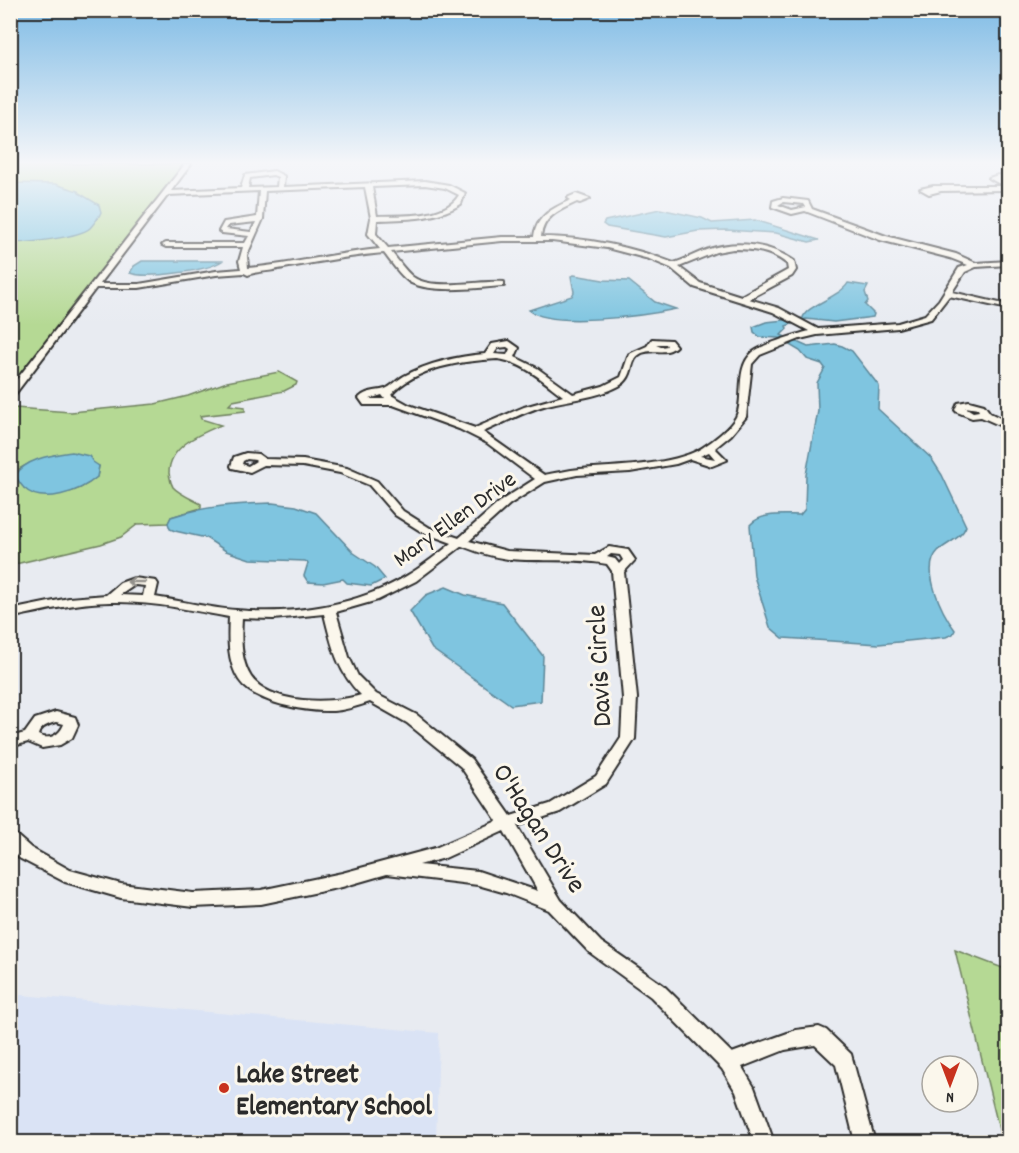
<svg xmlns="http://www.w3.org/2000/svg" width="1019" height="1153" font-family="Dekko,sans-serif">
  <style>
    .built { fill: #dae3f5 }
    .green { fill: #b5d994; stroke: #708260; stroke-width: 1.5; fill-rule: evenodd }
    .water { fill: #7fc5e0; stroke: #5d8798; stroke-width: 1.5 }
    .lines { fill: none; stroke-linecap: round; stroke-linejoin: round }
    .minor-casing { stroke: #2b2b2b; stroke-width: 4 }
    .minor { fill: #fbf7ec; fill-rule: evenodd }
    .oneway { stroke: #93918c }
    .poi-dot { fill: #c8321e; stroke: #fbf7ec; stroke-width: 2 }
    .labels { text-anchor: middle; stroke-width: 6; stroke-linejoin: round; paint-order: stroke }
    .street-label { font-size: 24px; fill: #2b2b2b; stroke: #fbf7ec }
    .near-street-label { font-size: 28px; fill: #2b2b2b; stroke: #fbf7ec }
    .near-poi-label { font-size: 28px; font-weight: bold; fill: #2b2b2b; stroke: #fbf7ec; text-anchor: start }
  </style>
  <rect width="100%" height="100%" fill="#e8ebf1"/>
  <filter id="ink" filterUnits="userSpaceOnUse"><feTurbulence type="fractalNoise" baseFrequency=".0167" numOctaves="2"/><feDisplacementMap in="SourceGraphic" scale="12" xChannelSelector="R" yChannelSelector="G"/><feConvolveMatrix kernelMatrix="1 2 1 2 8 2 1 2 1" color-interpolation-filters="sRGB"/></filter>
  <g filter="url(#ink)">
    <path class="built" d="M10 994 439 1033 436 1142H11Z"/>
    <g class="green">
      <path d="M11 164H188L11 395Z"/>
      <path d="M279 372 297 382 296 385 284 391 233 401 229 405 245 407V411L200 416 201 419 221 425C200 434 169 446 169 473 170 478 170 482 173 487 179 494 192 499 201 504V508L171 517 168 523 138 524 121 537 101 544 11 565 10 414 15 408 71 412 155 404 188 396 227 382ZM54 455 99 466 97 477C71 499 55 495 24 488L19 469 30 463Z"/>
      <path d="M955 950 1008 970V1142H1002Z"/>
    </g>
    <g class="water">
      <path d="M10 183 55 184 78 191 79 193 99 205 101 212C99 218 94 223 90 228 81 237 24 244 11 242Z"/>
      <path d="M660 209 702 218 712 223 755 220 819 240 809 242 776 233 726 230 698 231 666 237 607 227 603 224 605 221Z"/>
      <path d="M142 261H222C208 271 146 279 130 273L134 266Z"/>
      <path d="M574 275 603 280 629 281 655 302 676 309C648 315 551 329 529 310L572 296 574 292 571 276Z"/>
      <path d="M848 283 868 286 865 292 868 301 865 305 874 314 873 317 834 322 806 319 786 326 787 329 781 335 808 347 835 344 842 346 852 351 879 386 878 409 931 458 942 475 966 526C962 538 947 543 938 551 920 569 942 613 955 630L953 634 946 637 879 644 783 638 770 627 754 576 750 525C760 512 784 515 800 515L805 509 806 475 818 411 817 383 825 368 822 364 807 359 800 351 778 338 760 337 754 332 753 327 766 322 803 318C805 306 840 297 848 283Z"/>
      <path d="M72 452 89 456 93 462 99 466 97 477C81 491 42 506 24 488 21 485 18 480 15 476 26 458 53 455 72 452Z"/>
      <path d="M272 503 296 506 316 513 354 553 375 567 385 579 371 586 347 583 343 579 323 583 308 582 304 576 308 563 305 561 250 559 226 551 206 538 175 531 170 529 168 523 171 517C205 506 236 504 272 503Z"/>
      <path d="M446 587 465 595 502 603 543 656 541 701 511 705 432 649 410 611 426 595Z"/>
    </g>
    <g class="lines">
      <defs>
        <g id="minor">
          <path d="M185 164H191L171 191 241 188 245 175 274 171 284 176 283 187 425 181 449 185 465 193 461 204C436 220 405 219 377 220L376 234 388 248 502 237H534C536 216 553 208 571 200L568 198 569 197 576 194 590 199 580 203 577 202C560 210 543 216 541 237 585 237 633 247 674 263 686 259 697 253 709 249 737 240 770 244 794 261L796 270 792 276 749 299 779 308 818 329 898 323 925 315 939 300 959 268 968 265 950 258 880 240 805 211 792 214 772 207 773 201 783 198 808 201 812 209 886 236 956 254 976 263 1008 261V265L976 267 965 272 952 292 1008 305V309L949 296 931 319 898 328 817 335 800 339 760 355 752 364 746 417 731 435 715 448 727 460 712 466 690 459 676 464 630 472 577 475 545 482 510 504 469 541 507 551 595 555 609 547 628 550 635 560 624 572 637 698 635 739 606 784 560 812 517 826 561 900 601 942 663 985 732 1053 796 1030 819 1027 826 1030 851 1054 875 1142H855L836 1065 815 1045 785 1050 742 1067 754 1087 774 1142H754L736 1092 722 1069 651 997 589 952 549 910 506 893 478 885 387 874 342 887 261 904 193 907 121 898 65 882 19 858 10 849V833L16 835 31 848 70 870 121 884 193 893 261 890 342 873 435 848 497 821 461 767 407 723 370 702C358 706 346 710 333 711 307 712 255 704 239 680 227 661 228 638 229 617 190 610 151 601 111 602 77 602 43 611 10 618V610L69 598 106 595 120 583 134 578 156 581 158 584 155 597C182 601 209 608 236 610 294 615 358 606 408 575 423 566 438 554 452 543L422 532 395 515 369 485 340 473 303 466 264 465 250 472 232 468 231 466 234 457 246 453 258 454 265 459 303 460 347 468 377 481 403 511 430 528 459 538 502 500 535 479 487 443 459 429 393 405H364L359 398C367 390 375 392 385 389 391 387 397 380 404 376 428 363 458 356 485 354L492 344 509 341 519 348 515 357 537 368 573 394 603 386 621 377 629 354 647 346 652 339 671 340 676 346C666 356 654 348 642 353 627 360 637 376 619 386 597 398 571 399 547 405 525 411 504 423 483 432L544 475C556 473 568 470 580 469 614 466 673 466 702 448 713 441 730 428 736 417 745 399 734 368 753 352 763 344 796 335 809 331L773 312 694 287 671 268 649 259 607 248 552 241H502L391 252C398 260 405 271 413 277 432 291 481 280 504 282V286H501C478 288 427 294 408 281 399 274 391 262 384 253 348 256 313 263 278 269 267 272 256 271 248 275L244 273 216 275 139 288H96L13 397 10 398V388ZM273 175 278 177 277 187 248 188 250 178ZM425 185 445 188 459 195C445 219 402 215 377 216L372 187ZM365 187 371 218 368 234 380 249C336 253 293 264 248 268L247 255 263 219 265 191ZM259 191 257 217 224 222 219 231 222 233 249 236 245 243H166L162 245 166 247H243L239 261 241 269 216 271 139 284H100L168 195ZM783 202 804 204 806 207 792 210 778 205ZM256 222 251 232 226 229 229 225ZM733 249C753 249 771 251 787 264L788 270 741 296 700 283 679 267 716 252ZM657 344H666L667 346 661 347 656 345ZM507 347 510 349 507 355 494 354 498 348ZM497 359C523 362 543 381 563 396L524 407 475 428 409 405 391 395C415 367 463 361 497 359ZM382 395 385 399H369ZM709 452 715 459 700 456ZM247 459 255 460 256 461 248 466 242 464 243 461ZM462 546C477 552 492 557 508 559 541 562 575 558 607 564L612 571 623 698 621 738 596 776 550 804 511 816 471 759 417 715 376 694 358 676 349 657 336 612 378 600 416 581ZM611 554 620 555 623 560 619 564 615 559 607 557ZM135 585 145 586 143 596 120 595ZM324 614C332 646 337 671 361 695 332 704 271 705 251 677 240 660 241 637 242 618L273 619ZM504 831 538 891 478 871 419 865 445 858Z"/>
          <path d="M998 175 1008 177V183H998L989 178Z"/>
          <path d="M933 186H1003L1006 188 1003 190 941 191 929 194 920 189Z"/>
          <path d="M969 401 984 405 990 413 1008 422V429L981 417 972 418 957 412 955 410 958 403ZM965 407 978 409 979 411 973 412Z"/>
          <path d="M56 712 75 717 78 725 72 738 60 745 42 748 28 742 10 747V737L25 733 35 719ZM56 722 64 724C60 735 49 741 38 735 40 727 48 724 56 722Z"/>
        </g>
      </defs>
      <use href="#minor" class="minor-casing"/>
      <use href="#minor" class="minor"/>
    </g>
    <defs><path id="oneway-shaft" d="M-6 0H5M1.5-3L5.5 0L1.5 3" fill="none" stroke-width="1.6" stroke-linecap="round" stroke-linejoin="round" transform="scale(1.5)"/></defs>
    <use class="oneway" href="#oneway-shaft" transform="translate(136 582) rotate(180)"/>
  </g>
  <linearGradient id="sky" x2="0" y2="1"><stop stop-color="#7ebbe5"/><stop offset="0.5" stop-color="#f5f6f9"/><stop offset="1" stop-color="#f5f6f9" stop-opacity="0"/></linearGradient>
  <rect width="1019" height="325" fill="url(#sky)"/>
  <circle class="poi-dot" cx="224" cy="1088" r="6"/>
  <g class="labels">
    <g class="street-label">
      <text transform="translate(454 518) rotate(-36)" y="8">Mary Ellen Drive</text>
    </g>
    <g class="near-street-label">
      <text transform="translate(597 666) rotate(-93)" y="10">Davis Circle</text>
      <text transform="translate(541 827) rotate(57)" y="10">O'Hagan Drive</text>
    </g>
    <g class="near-poi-label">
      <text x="236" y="1082">Lake Street<tspan x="236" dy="32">Elementary School</tspan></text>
    </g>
  </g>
  <rect width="1019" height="1153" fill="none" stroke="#fbf7ec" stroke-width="36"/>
  <rect x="18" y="18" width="983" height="1117" fill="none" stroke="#2b2b2b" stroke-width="2" filter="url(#ink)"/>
  <g transform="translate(950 1084) rotate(180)"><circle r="28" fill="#fbf7ec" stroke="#a8a59f" stroke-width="1.5"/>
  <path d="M0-4.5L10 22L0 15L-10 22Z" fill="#c8321e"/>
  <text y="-9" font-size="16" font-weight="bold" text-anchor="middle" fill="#2b2b2b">N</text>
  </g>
</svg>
